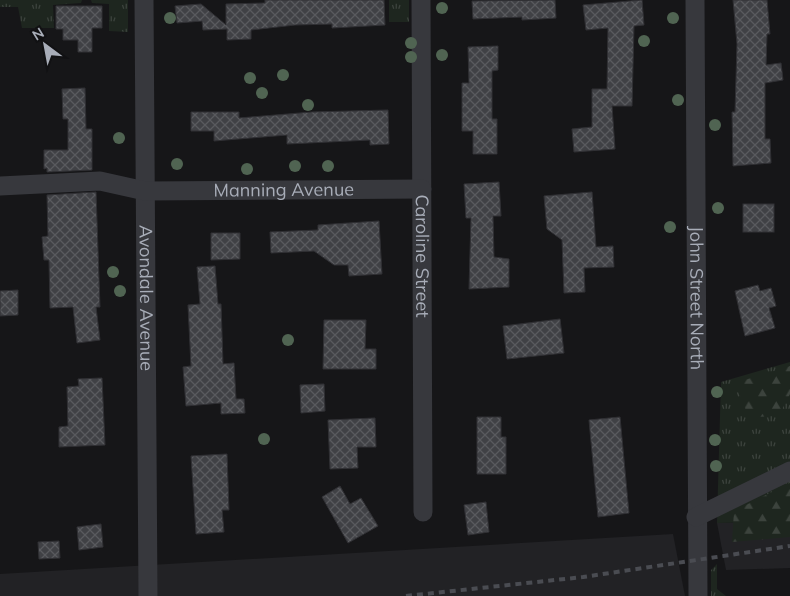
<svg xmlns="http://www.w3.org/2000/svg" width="790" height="596" font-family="Mulish,sans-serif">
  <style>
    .built { fill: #222225 }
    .grass { fill: url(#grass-tufts) }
    .forest { fill: url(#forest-firs) }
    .building { fill: url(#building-cross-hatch); stroke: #303034 }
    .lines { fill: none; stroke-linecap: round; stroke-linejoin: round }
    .minor { stroke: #37383d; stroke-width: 19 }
    .rail { stroke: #4a4c52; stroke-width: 4; stroke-dasharray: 6 5; stroke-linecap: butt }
    .tree { fill: #506452 }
    .labels { text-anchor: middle; stroke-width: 4; stroke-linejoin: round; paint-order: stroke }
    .street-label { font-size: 18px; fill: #a8adb8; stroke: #111113 }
  </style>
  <defs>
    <pattern id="grass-tufts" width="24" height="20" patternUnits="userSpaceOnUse" patternTransform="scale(1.25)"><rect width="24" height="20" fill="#1e261f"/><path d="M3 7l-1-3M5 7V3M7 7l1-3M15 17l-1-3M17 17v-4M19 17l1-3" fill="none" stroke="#3c433d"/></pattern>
    <pattern id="forest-firs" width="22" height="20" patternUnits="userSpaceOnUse" patternTransform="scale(1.25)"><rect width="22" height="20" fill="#1e261f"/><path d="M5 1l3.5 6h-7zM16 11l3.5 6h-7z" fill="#3c433d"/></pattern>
    <pattern id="building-cross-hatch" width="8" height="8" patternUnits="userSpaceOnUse" patternTransform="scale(1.25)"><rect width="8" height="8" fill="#404145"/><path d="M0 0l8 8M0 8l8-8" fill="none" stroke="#595a5e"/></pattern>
  </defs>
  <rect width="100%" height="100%" fill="#161618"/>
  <g class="built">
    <path d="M790 521V568L726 570 717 523Z"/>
    <path d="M673 534 685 596H0V574Z"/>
  </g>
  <g class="grass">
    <path d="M0 0H82L81 3 53 5 54 28H22L18 7H0Z"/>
    <path d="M91 0H128V32L109 31V4L92 3Z"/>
    <rect x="389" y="0" width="20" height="22"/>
    <path d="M790 362V521L717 523 721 382Z"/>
    <path d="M717 564V589L726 596H711V570Z"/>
  </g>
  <g class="forest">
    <path d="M790 366V394L779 415 749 418 735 383Z"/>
    <path d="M790 483V537L732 542 734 511Z"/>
  </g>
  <g class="building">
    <path d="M265 0H384L385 25 332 28V24L295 25 251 30V39L227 40V29L203 30 202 21 177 23 175 6 201 4 226 25V4L265 3Z"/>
    <path d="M555 0 556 18 522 20V17L473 19 472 1Z"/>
    <path d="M642 0 644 25 634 26 632 106H612L615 149 574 152 572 129 592 127V89H607L608 28 586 30 583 5Z"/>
    <path d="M733 0H767L770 34H767L766 65 781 63 783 80 765 83V139H770L771 163 733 166 732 112H735L737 44Z"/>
    <path d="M56 6H102V28H92V52H78V40H63V29H56Z"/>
    <path d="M498 46V70L492 71V119H497V154H473V131H462V83H469L468 47Z"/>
    <path d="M85 88 86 129H92V170L47 172V168L44 169V150H68V119H63L62 89Z"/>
    <path d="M388 110 389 144 370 145V140L287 144V135L214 141V131H191V112H239V118L312 112Z"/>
    <path d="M499 182 501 216H493L494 257 509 259V287L469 289 471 218H466L464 184Z"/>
    <path d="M96 192 100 307H96L100 340 77 343 73 307 50 308 49 260H44L42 237 48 236 47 195Z"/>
    <path d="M592 192 596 247 613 246 614 267 584 268 585 292 564 293 562 240 547 229 544 196Z"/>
    <rect x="743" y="204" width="31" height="28"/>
    <path d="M379 221 382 274 349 276 348 265H334L314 251 271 253 270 232 318 230V225Z"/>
    <path d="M211 233H240V259L211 260Z"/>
    <path d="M215 266 218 304H221L223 364 234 363 236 399H244L245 413 221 414V403L186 406 183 367 191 366 188 305 200 304 197 267Z"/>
    <path d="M758 285 760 291 771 288 776 306 769 308 775 328 745 336 735 291Z"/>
    <path d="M18 290V315L0 316V291Z"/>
    <path d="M560 319 564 353 507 359 503 326Z"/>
    <path d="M324 320H366L365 349H376V369H323Z"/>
    <path d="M102 378 105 445 59 447V427L68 426 67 387 79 386 78 379Z"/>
    <path d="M324 384 325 411 301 413 300 385Z"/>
    <path d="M477 417H501V437H506V474H477Z"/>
    <path d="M620 417 629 513 598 517 589 420Z"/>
    <path d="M375 418 376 447H357L358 468 330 469 328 420Z"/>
    <path d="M227 454 229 510H222L224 532 196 534 191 456Z"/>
    <path d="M340 486 350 504 361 498 378 526 348 543 322 497Z"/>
    <path d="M486 502 489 532 468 535 464 505Z"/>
    <path d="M101 524 103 547 79 550 77 527Z"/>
    <path d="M59 541 60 558 39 559 38 542Z"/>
  </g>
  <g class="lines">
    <g class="minor">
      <path id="s1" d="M144 0 148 596"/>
      <path id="s2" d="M421 0 423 512"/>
      <path id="s3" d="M695 0 698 596"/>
      <path id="s4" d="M0 186 100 181 145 191 422 189"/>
      <path d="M696 517 790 471"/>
    </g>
    <path class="rail" d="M406 596 583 577 790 546"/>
  </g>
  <g class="tree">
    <circle cx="442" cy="8" r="6"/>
    <circle cx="170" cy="18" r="6"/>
    <circle cx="673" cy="18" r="6"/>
    <circle cx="644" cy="41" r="6"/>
    <circle cx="411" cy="43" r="6"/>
    <circle cx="442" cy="55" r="6"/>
    <circle cx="411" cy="57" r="6"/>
    <circle cx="283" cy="75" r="6"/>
    <circle cx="250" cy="78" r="6"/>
    <circle cx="262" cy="93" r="6"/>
    <circle cx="678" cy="100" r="6"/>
    <circle cx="308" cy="105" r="6"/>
    <circle cx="715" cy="125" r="6"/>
    <circle cx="119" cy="138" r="6"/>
    <circle cx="177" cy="164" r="6"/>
    <circle cx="295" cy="166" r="6"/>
    <circle cx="328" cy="166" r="6"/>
    <circle cx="247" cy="169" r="6"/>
    <circle cx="718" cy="208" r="6"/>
    <circle cx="670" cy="227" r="6"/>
    <circle cx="113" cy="272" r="6"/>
    <circle cx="120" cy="291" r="6"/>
    <circle cx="288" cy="340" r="6"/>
    <circle cx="717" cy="392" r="6"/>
    <circle cx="264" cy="439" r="6"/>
    <circle cx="715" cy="440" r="6"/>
    <circle cx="716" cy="466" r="6"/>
  </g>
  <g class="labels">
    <g class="street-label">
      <text dy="6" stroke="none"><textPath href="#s4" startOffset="285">Manning Avenue</textPath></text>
      <text dy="6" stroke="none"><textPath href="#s2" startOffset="256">Caroline Street</textPath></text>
      <text dy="6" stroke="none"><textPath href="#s1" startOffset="298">Avondale Avenue</textPath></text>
      <text dy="6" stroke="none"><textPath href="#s3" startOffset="298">John Street North</textPath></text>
    </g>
  </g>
  <g transform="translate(45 45) rotate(328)" stroke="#111113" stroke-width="4" paint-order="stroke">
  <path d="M0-4L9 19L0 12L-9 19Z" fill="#a8adb8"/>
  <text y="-8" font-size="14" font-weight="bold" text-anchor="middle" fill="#a8adb8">N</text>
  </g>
</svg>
